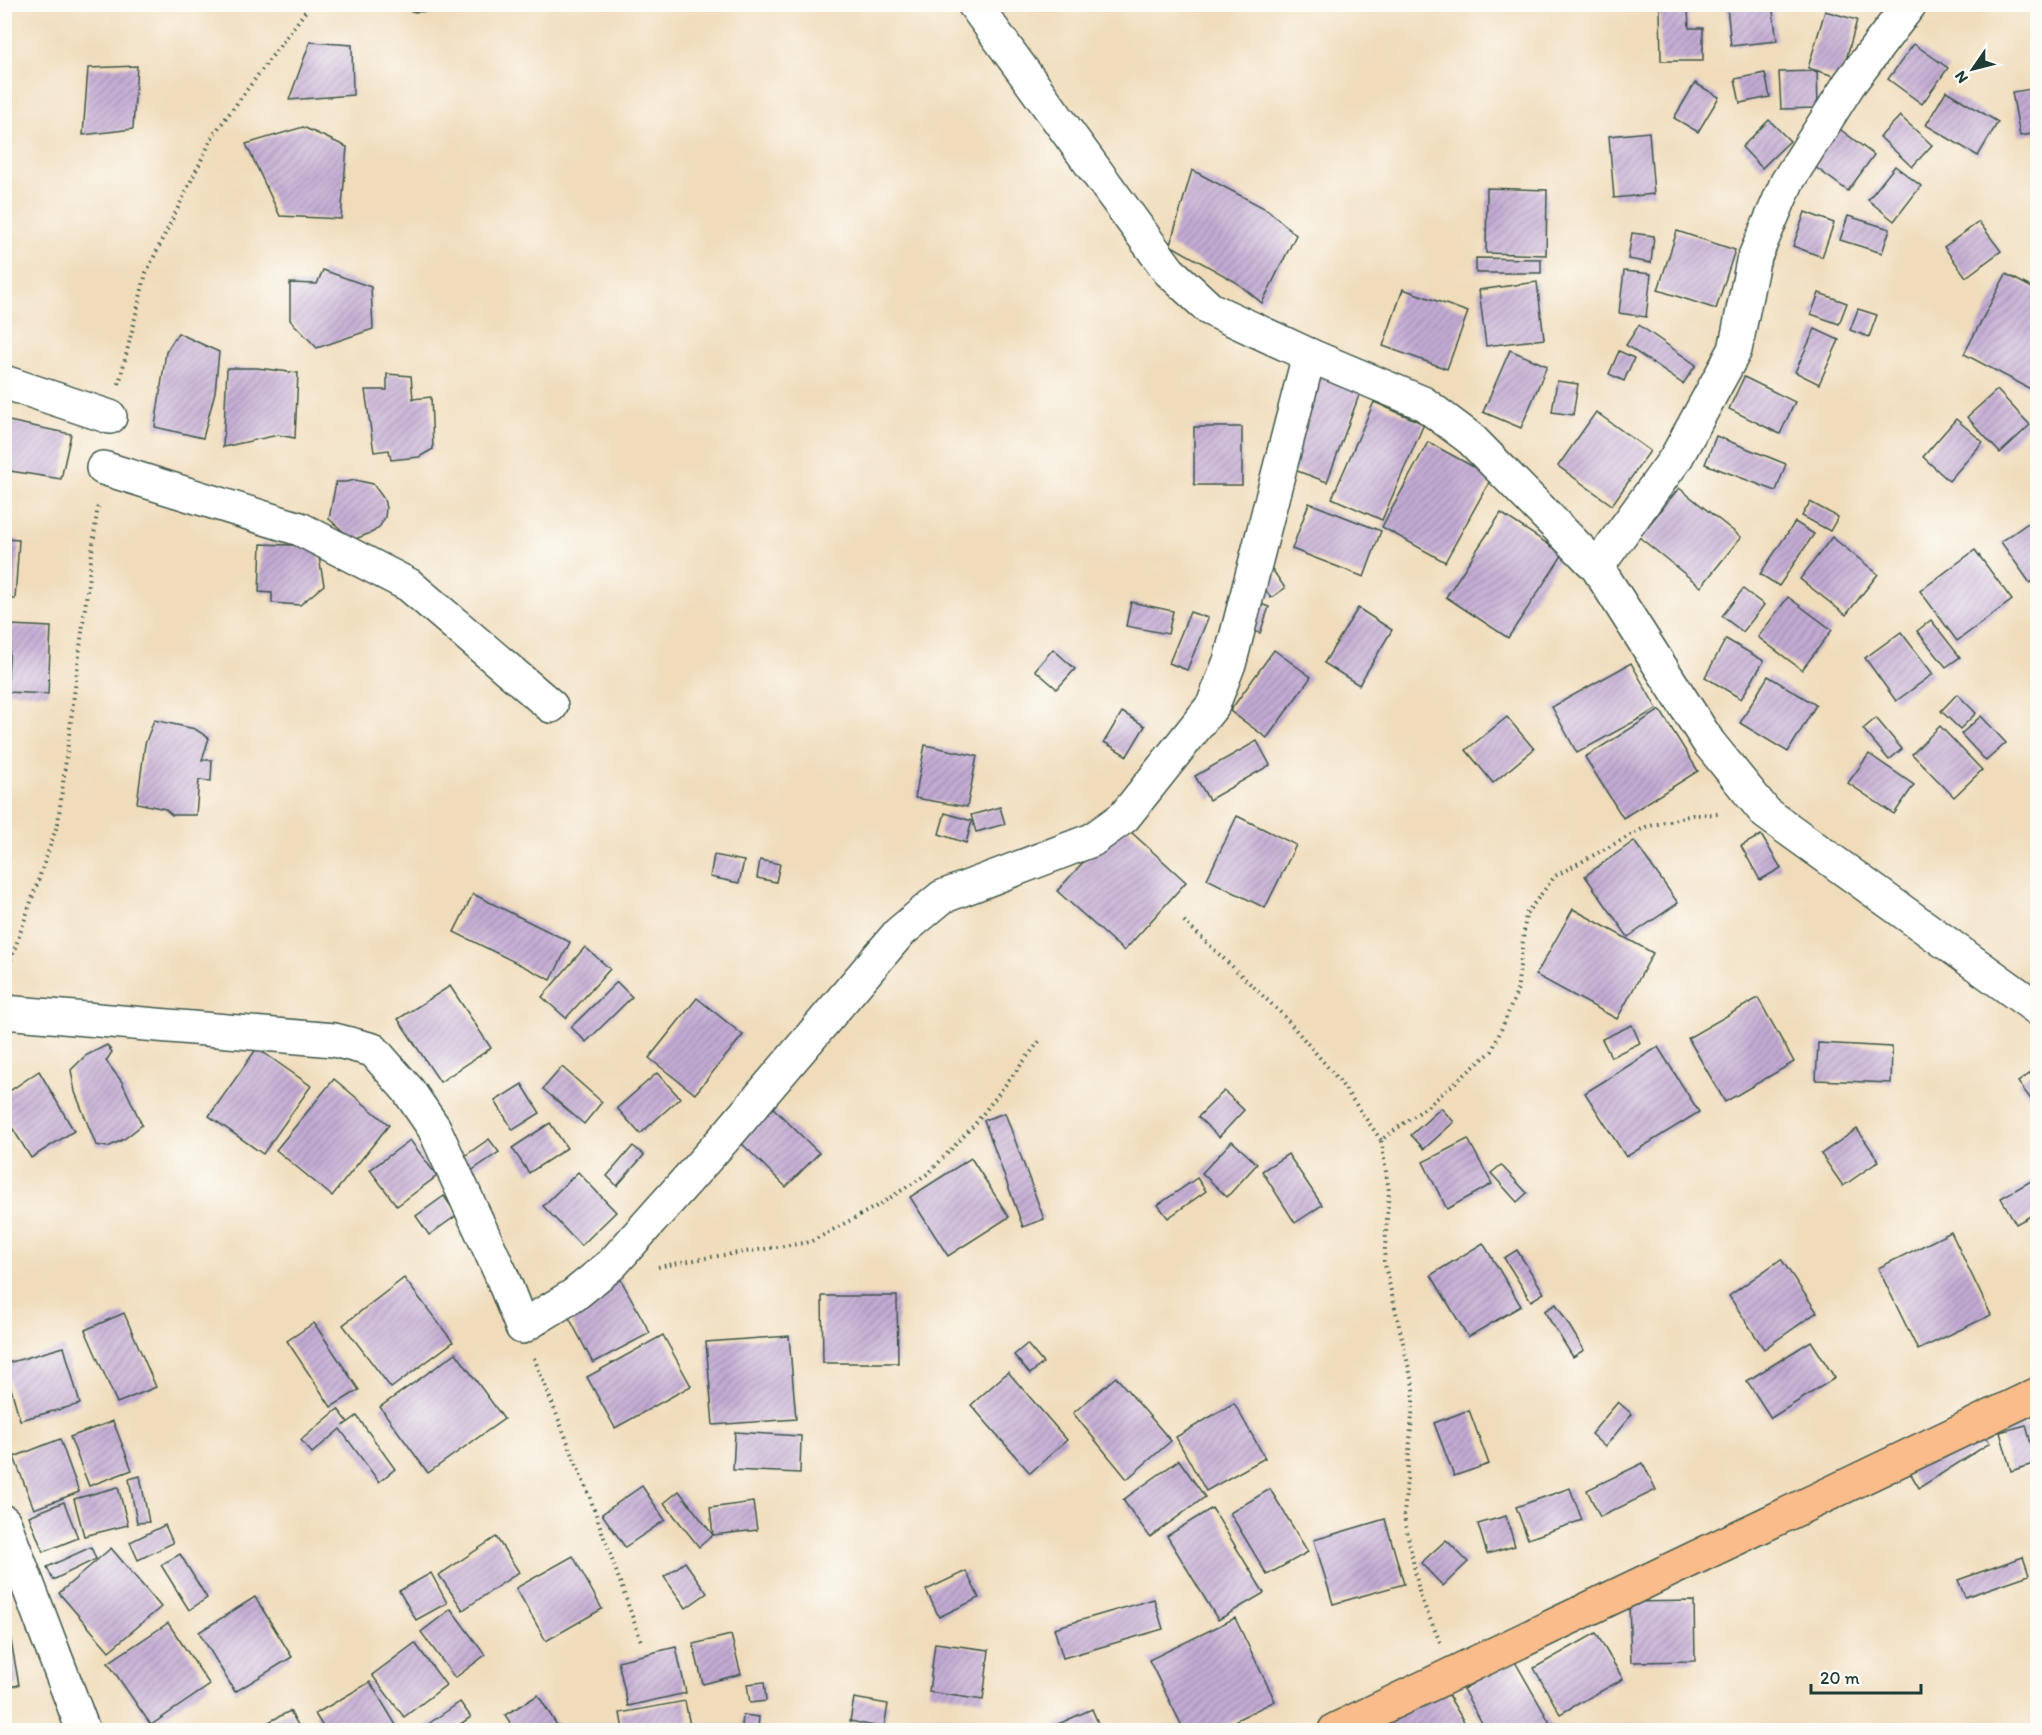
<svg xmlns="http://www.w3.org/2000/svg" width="2042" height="1735" font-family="Itim,sans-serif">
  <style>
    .building { fill: url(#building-hatch) }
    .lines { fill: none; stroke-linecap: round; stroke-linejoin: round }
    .minor-casing { stroke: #3e5548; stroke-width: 36 }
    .major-casing { stroke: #3e5548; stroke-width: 36 }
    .path { stroke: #3e5548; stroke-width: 4; stroke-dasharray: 1.5 4.5; stroke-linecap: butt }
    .minor { stroke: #fff; stroke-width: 33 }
    .major { stroke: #f9bc8a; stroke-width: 33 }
  </style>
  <defs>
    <pattern id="building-hatch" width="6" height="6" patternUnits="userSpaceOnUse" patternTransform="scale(1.5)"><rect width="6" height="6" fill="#c3abd3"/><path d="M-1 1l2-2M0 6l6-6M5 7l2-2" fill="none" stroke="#9e8cac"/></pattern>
  </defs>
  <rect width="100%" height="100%" fill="#fdfcf7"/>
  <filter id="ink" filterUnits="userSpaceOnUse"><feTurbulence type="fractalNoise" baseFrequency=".0167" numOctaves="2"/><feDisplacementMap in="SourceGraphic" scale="12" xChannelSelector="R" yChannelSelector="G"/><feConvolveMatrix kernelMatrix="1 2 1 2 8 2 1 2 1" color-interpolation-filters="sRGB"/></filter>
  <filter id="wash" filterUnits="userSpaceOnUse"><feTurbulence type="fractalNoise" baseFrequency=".008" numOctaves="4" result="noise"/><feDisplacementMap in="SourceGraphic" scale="24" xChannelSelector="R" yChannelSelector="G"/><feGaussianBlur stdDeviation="1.35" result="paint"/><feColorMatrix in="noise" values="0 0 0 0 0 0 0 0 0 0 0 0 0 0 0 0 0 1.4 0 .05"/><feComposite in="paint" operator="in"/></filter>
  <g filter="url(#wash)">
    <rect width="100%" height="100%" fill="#f0dcbb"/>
    <g id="blocks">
      <g class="building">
        <path d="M412 4H465L464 10 411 12Z"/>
        <path d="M1747 4H1772L1777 41 1731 46 1727 7Z"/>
        <path d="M1660 8H1688L1689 28H1703V61H1661Z"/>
        <path d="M1825 11 1857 20 1841 78 1808 68Z"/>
        <path d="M310 42 352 45 353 95 289 100Z"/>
        <path d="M1914 44 1948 68 1922 104 1888 79Z"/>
        <path d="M137 66 133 129 83 135 88 68Z"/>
        <path d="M1817 71 1818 108 1781 109 1779 72Z"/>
        <path d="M1765 73 1770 97 1740 103 1735 79Z"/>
        <path d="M1695 83 1719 97 1698 132 1674 118Z"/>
        <path d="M2038 88V133L2020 136 2012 92Z"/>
        <path d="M1946 91 1998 122 1978 156 1926 125Z"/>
        <path d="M1900 116 1932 145 1912 167 1880 137Z"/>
        <path d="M1769 120 1790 141 1762 168 1742 147Z"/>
        <path d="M303 127 347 147 341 219 280 216 246 144Z"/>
        <path d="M1837 127 1874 155 1848 191 1811 164Z"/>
        <path d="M1649 132 1654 194 1614 198 1609 136Z"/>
        <path d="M1895 166 1921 186 1894 221 1868 200Z"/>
        <path d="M1192 170 1268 210 1296 235 1262 303 1236 282 1170 245Z"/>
        <path d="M1487 188 1547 190 1546 255 1486 253Z"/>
        <path d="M1805 212 1834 223 1822 257 1793 246Z"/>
        <path d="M1848 216 1890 229 1882 253 1840 240Z"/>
        <path d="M1979 222 2001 251 1966 277 1944 247Z"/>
        <path d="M1677 231 1735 250 1716 309 1658 290Z"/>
        <path d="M1632 233 1654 236 1651 263 1628 259Z"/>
        <path d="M1476 258 1541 259V273H1476Z"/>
        <path d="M323 270 371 287 373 329 317 348 290 320V283L317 284Z"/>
        <path d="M1624 271 1651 274 1646 317 1619 313Z"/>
        <path d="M2006 274 2038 291V393L1964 354Z"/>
        <path d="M1537 282 1544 339 1486 346 1479 290Z"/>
        <path d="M1403 289 1468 312 1447 369 1383 346Z"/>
        <path d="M1819 293 1847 303 1839 324 1811 314Z"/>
        <path d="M1858 309 1877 315 1869 337 1850 330Z"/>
        <path d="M1639 325 1696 365 1683 384 1626 345Z"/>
        <path d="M1815 329 1839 340 1819 384 1795 372Z"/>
        <path d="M178 333 219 352 215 392 203 438 155 427 166 352Z"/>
        <path d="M1510 350 1547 366 1521 428 1483 412Z"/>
        <path d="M1619 351 1634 358 1624 381 1609 374Z"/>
        <path d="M1319 365 1364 382 1327 482 1281 465Z"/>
        <path d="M227 368H257L298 373 295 438 278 435 223 447Z"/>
        <path d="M387 374 411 376 413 399 431 397 433 449 419 457 391 460 389 450 374 452 365 390H387Z"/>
        <path d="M1744 377 1795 402 1780 434 1729 409Z"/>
        <path d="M1557 381 1578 384 1573 415 1552 412Z"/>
        <path d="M1997 390 2030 425 2000 453 1967 417Z"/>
        <path d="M1374 402 1424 424 1382 520 1332 498Z"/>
        <path d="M1596 412 1650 451 1612 505 1558 466Z"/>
        <path d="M1956 419 1983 442 1949 481 1923 457Z"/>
        <path d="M4 420 71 434 61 479 4 470Z"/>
        <rect x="1194" y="427" width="48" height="58"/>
        <path d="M1716 436 1786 464 1776 491 1705 464Z"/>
        <path d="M1428 442 1492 477 1445 562 1382 527Z"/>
        <path d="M355 480 373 484 384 499 386 508 385 517 380 526 373 532 353 540 329 519 336 482H346Z"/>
        <path d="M1679 488 1741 537 1701 587 1639 537Z"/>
        <path d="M1810 502 1838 517 1830 531 1802 516Z"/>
        <path d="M1309 503 1381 531 1364 577 1292 549Z"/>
        <path d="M1501 513 1563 554 1508 638 1446 597Z"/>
        <path d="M2038 516V578L2030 583 2001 542Z"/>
        <path d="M1795 522 1814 534 1779 586 1760 574Z"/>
        <path d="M1832 537 1878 574 1846 615 1800 579Z"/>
        <path d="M4 539 19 540 15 599H4Z"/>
        <path d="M261 544 317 546 324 585 300 605 272 603V593L259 592Z"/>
        <path d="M1975 550 2012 600 1957 641 1920 591Z"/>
        <path d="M1272 569 1285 588 1271 598 1258 579Z"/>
        <path d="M1743 589 1764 605 1743 632 1722 616Z"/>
        <path d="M1788 597 1832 630 1802 670 1758 637Z"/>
        <path d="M1131 602 1173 611 1168 634 1126 626Z"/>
        <path d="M1255 602 1269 607 1260 633 1245 628Z"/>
        <path d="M1358 608 1392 630 1359 685 1324 663Z"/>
        <path d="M1190 612 1208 618 1187 670 1169 663Z"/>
        <path d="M1931 620 1960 657 1946 667 1917 631Z"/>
        <path d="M11 625 51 627 48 694 7 692Z"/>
        <path d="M1901 632 1933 674 1896 701 1865 658Z"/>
        <path d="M1726 639 1764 661 1741 699 1705 677Z"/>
        <path d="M1053 649 1075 669 1057 689 1035 670Z"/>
        <path d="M1274 650 1311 677 1267 738 1230 711Z"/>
        <path d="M1631 663 1657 709 1577 753 1552 707Z"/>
        <path d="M1768 676 1816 705 1788 752 1740 723Z"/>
        <path d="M1957 694 1976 713 1960 729 1941 711Z"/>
        <path d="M1660 710 1698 771 1623 818 1585 757Z"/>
        <path d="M1122 712 1145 726 1127 756 1104 742Z"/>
        <path d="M1981 716 2006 743 1986 761 1961 734Z"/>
        <path d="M1507 717 1534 749 1493 783 1466 750Z"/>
        <path d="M1876 718 1902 749 1889 760 1863 729Z"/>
        <path d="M154 720 195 729 209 738 202 760H212L211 781 199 780 196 815H172L165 809 137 803 145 744Z"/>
        <path d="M1940 726 1982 770 1954 797 1912 754Z"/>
        <path d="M1257 741 1270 765 1209 800 1195 776Z"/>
        <path d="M925 745 977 756 967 807 915 798Z"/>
        <path d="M1869 754 1914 785 1894 814 1848 783Z"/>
        <path d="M1000 807 1005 824 976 832 971 815Z"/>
        <path d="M945 813 972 821 966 843 939 834Z"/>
        <path d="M1237 816 1296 845 1265 908 1207 879Z"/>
        <path d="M1120 822 1186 882 1124 951 1057 891Z"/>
        <path d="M1761 835 1781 868 1760 880 1741 846Z"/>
        <path d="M1634 841 1678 903 1628 937 1585 876Z"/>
        <path d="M714 855 744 861 739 883 710 877Z"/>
        <path d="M760 860 780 864 776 882 757 878Z"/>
        <path d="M473 894 570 942 551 980 454 932Z"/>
        <path d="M1573 909 1653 953 1617 1019 1536 975Z"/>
        <path d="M585 947 610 969 566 1018 542 997Z"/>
        <path d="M617 982 632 997 586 1042 571 1027Z"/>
        <path d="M450 986 491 1048 440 1082 398 1019Z"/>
        <path d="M697 998 743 1035 695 1094 649 1058Z"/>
        <path d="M1758 998 1794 1062 1725 1102 1688 1038Z"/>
        <path d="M1632 1025 1640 1043 1611 1057 1602 1039Z"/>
        <path d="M1818 1043 1892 1047 1891 1083 1816 1080Z"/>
        <path d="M107 1045 112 1052 106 1061 122 1082 142 1125 124 1139 108 1147 96 1145 75 1092 71 1070 85 1056Z"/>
        <path d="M1658 1047 1699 1112 1626 1157 1585 1093Z"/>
        <path d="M257 1048 311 1086 263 1154 209 1116Z"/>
        <path d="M562 1067 602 1102 584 1124 543 1089Z"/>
        <path d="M2038 1068V1109L2018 1082Z"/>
        <path d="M39 1071 74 1131 31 1158 8 1121 10 1112 4 1106V1095Z"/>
        <path d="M657 1073 680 1098 640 1134 617 1108Z"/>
        <path d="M334 1079 389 1125 332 1196 276 1150Z"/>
        <path d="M522 1084 540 1113 513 1130 495 1101Z"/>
        <path d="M1224 1091 1244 1110 1219 1137 1198 1117Z"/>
        <path d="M763 1098 819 1153 786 1187 730 1132Z"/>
        <path d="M1441 1108 1454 1122 1424 1149 1411 1135Z"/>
        <path d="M1005 1113 1044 1219 1023 1227 984 1120Z"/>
        <path d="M550 1123 567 1148 529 1173 512 1148Z"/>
        <path d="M1857 1129 1879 1161 1843 1186 1821 1154Z"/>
        <path d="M489 1139 499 1152 468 1173 459 1160Z"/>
        <path d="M1468 1139 1492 1184 1447 1209 1423 1162Z"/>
        <path d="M410 1140 437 1176 397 1206 370 1170Z"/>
        <path d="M1232 1141 1257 1164 1227 1197 1202 1173Z"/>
        <path d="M633 1146 644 1155 617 1186 607 1176Z"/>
        <path d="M1288 1154 1322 1205 1295 1223 1262 1171Z"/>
        <path d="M971 1158 1009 1217 948 1256 910 1197Z"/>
        <path d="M1501 1165 1527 1193 1517 1202 1491 1173Z"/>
        <path d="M578 1172 616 1212 581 1246 543 1206Z"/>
        <path d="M2038 1177V1212L2016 1224 2001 1198Z"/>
        <path d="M1197 1178 1206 1191 1168 1218 1158 1205Z"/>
        <path d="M444 1196 457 1215 429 1235 416 1216Z"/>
        <path d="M1951 1232 1991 1315 1918 1350 1878 1268Z"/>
        <path d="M1483 1243 1521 1306 1468 1337 1431 1275Z"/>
        <path d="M1517 1250 1544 1293 1531 1301 1504 1258Z"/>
        <path d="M1781 1259 1817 1312 1764 1349 1729 1296Z"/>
        <path d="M404 1278 453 1342 391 1388 343 1325Z"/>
        <path d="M620 1278 650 1333 593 1363 564 1308Z"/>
        <path d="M822 1296H897L898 1363H823Z"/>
        <path d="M1556 1304 1584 1350 1573 1357 1544 1311Z"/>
        <path d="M124 1313 156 1387 117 1403 85 1330Z"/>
        <path d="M314 1323 359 1390 331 1407 287 1341Z"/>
        <path d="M663 1335 691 1386 615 1428 587 1377Z"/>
        <path d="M789 1336 796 1419 713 1425 706 1342Z"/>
        <path d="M1811 1341 1835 1378 1771 1418 1747 1381Z"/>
        <path d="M1027 1344 1043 1363 1030 1374 1014 1355Z"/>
        <path d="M64 1347 80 1404 20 1420 4 1364Z"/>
        <path d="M456 1353 504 1419 428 1473 380 1407Z"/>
        <path d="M1008 1372 1067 1440 1030 1473 971 1405Z"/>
        <path d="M1116 1377 1171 1441 1127 1479 1073 1413Z"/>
        <path d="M1618 1402 1632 1414 1605 1447 1591 1434Z"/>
        <path d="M1234 1403 1265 1458 1206 1491 1176 1437Z"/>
        <path d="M338 1409 348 1422 343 1426 357 1416 395 1469 379 1482 340 1429 312 1453 301 1440Z"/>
        <path d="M1469 1410 1489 1464 1454 1476 1434 1423Z"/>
        <path d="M113 1421 132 1470 89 1486 70 1437Z"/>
        <path d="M2026 1425 2036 1463 2011 1471 2000 1432Z"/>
        <path d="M1980 1427 1990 1443 1919 1488 1909 1471Z"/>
        <path d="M735 1432 801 1436 800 1473 733 1470Z"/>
        <path d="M60 1439 79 1492 34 1509 14 1457Z"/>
        <path d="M1179 1460 1205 1497 1150 1537 1123 1500Z"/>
        <path d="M1643 1463 1656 1490 1600 1517 1587 1490Z"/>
        <path d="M140 1476 149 1522 137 1523 129 1479Z"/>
        <path d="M642 1486 665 1520 625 1547 602 1514Z"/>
        <path d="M118 1487 128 1525 84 1536 74 1499Z"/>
        <path d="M1570 1488 1582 1520 1528 1539 1516 1507Z"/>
        <path d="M1270 1489 1308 1552 1267 1575 1230 1513Z"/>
        <path d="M679 1491 713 1535 699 1547 664 1503Z"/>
        <path d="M64 1502 78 1538 43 1552 29 1516Z"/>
        <path d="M753 1502 757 1530 713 1535 710 1508Z"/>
        <path d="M1212 1508 1264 1593 1218 1620 1167 1536Z"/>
        <path d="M1506 1516 1515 1546 1487 1554 1478 1524Z"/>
        <path d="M1385 1519 1404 1584 1333 1604 1314 1540Z"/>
        <path d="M165 1525 173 1543 138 1560 130 1542Z"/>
        <path d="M496 1537 519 1572 463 1610 439 1575Z"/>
        <path d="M1446 1540 1468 1562 1443 1586 1421 1563Z"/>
        <path d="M91 1547 96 1559 53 1580 47 1567Z"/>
        <path d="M111 1548 161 1607 109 1651 59 1593Z"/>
        <path d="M180 1554 207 1598 189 1610 161 1565Z"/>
        <path d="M573 1556 602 1609 546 1641 516 1588Z"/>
        <path d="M2023 1557 2029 1575 1965 1597 1958 1580Z"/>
        <path d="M685 1562 707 1593 686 1608 664 1577Z"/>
        <path d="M966 1571 979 1598 939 1617 926 1590Z"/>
        <path d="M431 1573 447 1603 416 1620 399 1591Z"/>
        <path d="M255 1597 292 1657 235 1692 199 1632Z"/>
        <path d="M1154 1599 1163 1629 1063 1658 1054 1628Z"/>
        <path d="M1694 1601 1695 1661 1631 1662 1629 1602Z"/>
        <path d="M451 1609 485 1655 455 1678 421 1632Z"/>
        <path d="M6 1613 19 1685 4 1688V1614Z"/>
        <path d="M1235 1618 1275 1701 1216 1730H1184L1149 1660Z"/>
        <path d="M168 1623 210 1685 151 1725 108 1663Z"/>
        <path d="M1596 1633 1623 1679 1560 1714 1534 1668Z"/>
        <path d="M731 1635 741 1674 703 1684 693 1644Z"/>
        <path d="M415 1643 446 1685 404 1717 372 1675Z"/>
        <path d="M935 1643 989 1650 983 1700 929 1692Z"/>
        <path d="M676 1647 686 1693 628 1706 618 1661Z"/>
        <path d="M1514 1660 1554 1730H1486L1463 1689Z"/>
        <path d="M370 1682 399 1730H325L315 1714Z"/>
        <path d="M764 1682 766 1701 750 1703 747 1684Z"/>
        <path d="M1444 1688 1469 1730H1373Z"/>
        <path d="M538 1695 560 1730H515L505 1715Z"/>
        <path d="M854 1698 888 1704 884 1728 850 1721Z"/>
        <path d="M685 1701 691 1730H623L620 1713Z"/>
        <path d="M460 1702 471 1717 451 1730H427L424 1727Z"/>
        <path d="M1092 1709 1101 1730H1058L1056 1725Z"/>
        <path d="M290 1711 301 1730H253Z"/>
        <path d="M743 1715 759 1717 758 1728 742 1726Z"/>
      </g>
    </g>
  </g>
  <g filter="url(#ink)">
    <use href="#blocks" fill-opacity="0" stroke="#3e5548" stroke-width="1.5"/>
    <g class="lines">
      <defs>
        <g id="minor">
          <path d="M974 4 1169 271 1210 309 1309 355 1423 403 1471 439 1597 567 1709 743 1766 813 2038 1009"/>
          <path d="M4 382 110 417"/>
          <path d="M103 468 300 529 409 585 551 706"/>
          <path d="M1597 567 1676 458 1735 350 1753 261 1787 182 1849 84 1910 4"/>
          <path d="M4 1012 334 1040 373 1050 408 1090 434 1128 501 1274 522 1327 574 1295 612 1264 730 1132 899 933 942 897 1092 840 1124 817 1213 705 1230 661 1309 355"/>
          <path d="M4 1522 83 1730"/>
        </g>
        <path id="major" d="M1335 1730 2038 1394"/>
      </defs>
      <use href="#minor" class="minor-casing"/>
      <use href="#major" class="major-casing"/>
      <g class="path">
        <path d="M119 384 146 273 214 134 311 4"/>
        <path d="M1184 921 1283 1015 1338 1079 1381 1140"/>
        <path d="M5 977 58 823 98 504"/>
        <path d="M658 1267 705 1258 810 1242 877 1206 929 1173 975 1124 1041 1039"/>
        <path d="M534 1358 590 1498 641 1641"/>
        <path d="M1440 1642 1420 1596 1404 1516 1414 1390 1384 1261 1389 1191 1381 1140 1428 1106 1492 1051 1517 992 1526 914 1555 876 1646 827 1692 815 1721 814"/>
      </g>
      <use href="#minor" class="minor"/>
      <use href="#major" class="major"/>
    </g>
  </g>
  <rect width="2042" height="1735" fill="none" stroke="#fdfcf7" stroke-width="24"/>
  <g transform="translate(1973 69) rotate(235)" stroke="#fdfcf7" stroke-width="4.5" paint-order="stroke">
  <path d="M0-4.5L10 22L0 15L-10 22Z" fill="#1f3d34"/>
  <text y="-9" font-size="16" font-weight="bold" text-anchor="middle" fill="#1f3d34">N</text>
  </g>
  <path d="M1811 1684v9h110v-9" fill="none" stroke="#1f3d34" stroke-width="3"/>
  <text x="1820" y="1684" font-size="18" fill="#1f3d34" stroke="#fdfcf7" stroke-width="4.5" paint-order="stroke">20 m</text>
</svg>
